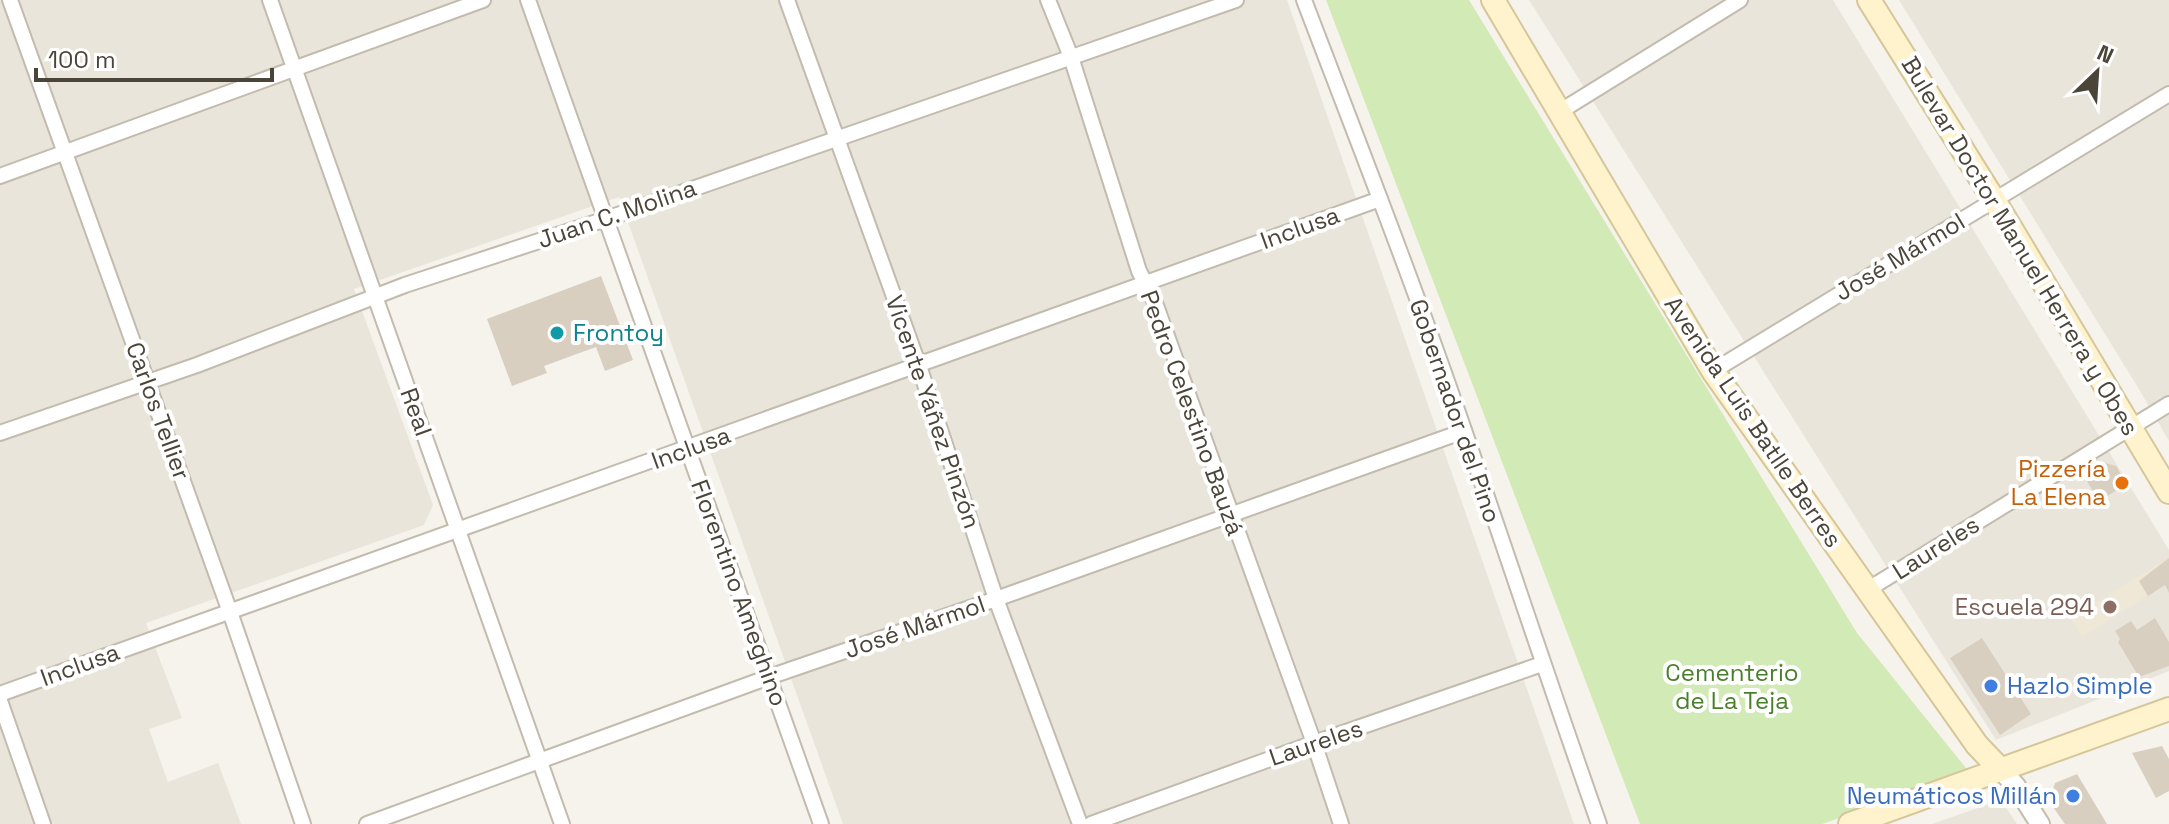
<svg xmlns="http://www.w3.org/2000/svg" width="2169" height="824" font-family="'Space Grotesk',sans-serif">
  <style>
    .residential { fill: #eae5da }
    .education { fill: #efe8d6 }
    .green { fill: #d2eab5 }
    .building { fill: #d8cfc1 }
    .lines { fill: none; stroke-linecap: round; stroke-linejoin: round }
    .minor-casing { stroke: #c2bbae; stroke-width: 18 }
    .tertiary-casing { stroke: #c2bbae; stroke-width: 22 }
    .secondary-casing { stroke: #d6c79b; stroke-width: 26 }
    .minor { stroke: #fff; stroke-width: 14 }
    .tertiary { stroke: #fff; stroke-width: 18 }
    .secondary { stroke: #fff3cd; stroke-width: 22 }
    .culture-dot { fill: #0f9aa8; stroke: #fff; stroke-width: 3 }
    .food-dot { fill: #e8710a; stroke: #fff; stroke-width: 3 }
    .education-dot { fill: #8d6e63; stroke: #fff; stroke-width: 3 }
    .shop-dot { fill: #3f7fe0; stroke: #fff; stroke-width: 3 }
    .labels { text-anchor: middle; stroke-width: 8; stroke-linejoin: round; paint-order: stroke }
    .street-label { font-size: 24px; fill: #4b4439; stroke: #fff }
    .culture-label { font-size: 24px; fill: #0d838f; stroke: #fff; text-anchor: start }
    .food-label { font-size: 24px; fill: #c56008; stroke: #fff; text-anchor: end }
    .education-label { font-size: 24px; fill: #785e54; stroke: #fff; text-anchor: end }
    .park-label { font-size: 24px; fill: #4a7f2a; stroke: #fff }
    .shop-label { font-size: 24px; fill: #366cbe; stroke: #fff; text-anchor: start }
  </style>
  <rect width="100%" height="100%" fill="#f6f3ec"/>
  <g class="residential">
    <path d="M0 0H1287L1574 824H843L619 197 354 289 433 505 424 525 146 623 182 718 149 729 168 782 218 763 241 824H0Z"/>
    <path d="M1529 0H1833L2169 550V671L1996 740Z"/>
    <path d="M1899 0H2169V441L2137 386Z"/>
    <path d="M2001 800 2017 824H1932Z"/>
  </g>
  <path class="education" d="M2169 558V582L2082 637 2071 618Z"/>
  <path class="green" d="M1326 0H1469L1857 633 1970 773 1822 824H1640Z"/>
  <g class="building">
    <path d="M601 276 633 360 605 371 596 347 544 366 547 373 512 386 487 319Z"/>
    <path d="M2105 463 2116 466 2127 484 2099 501 2084 476Z"/>
    <path d="M2169 558V593L2165 585 2148 596 2139 581Z"/>
    <path d="M2155 618 2169 642V666L2139 677 2118 642 2120 639 2115 631 2131 621 2137 630Z"/>
    <path d="M1982 638 2031 714 2000 735 1950 658Z"/>
    <path d="M2162 746 2169 759V791L2156 798 2132 753Z"/>
    <path d="M2077 774 2107 824H2065L2053 807 2058 800 2052 792 2055 783Z"/>
  </g>
  <g class="lines">
    <defs>
      <g id="minor">
        <path d="M10 0 230 612 303 824"/>
        <path d="M270 0 562 824"/>
        <path d="M528 0 821 824"/>
        <path d="M787 0 919 366 996 599 1080 824"/>
        <path d="M1048 0 1071 57 1139 271 1154 300 1314 743 1341 824"/>
        <path d="M1304 0C1359 144 1415 287 1465 433 1510 563 1553 694 1599 824"/>
        <path d="M1559 112 1740 0"/>
        <path d="M0 176 483 0"/>
        <path d="M1713 371 2169 94"/>
        <path d="M0 433 197 365 405 285 606 219 1236 0"/>
        <path d="M1867 590 2169 404"/>
        <path d="M0 694 1380 199"/>
        <path d="M0 701 43 824"/>
        <path d="M367 824 769 677 996 599 1464 431"/>
        <path d="M1091 824 1314 743 1542 664"/>
      </g>
      <path id="tertiary" d="M2000 769 2016 786 2040 824"/>
      <g id="secondary">
        <path d="M1493 0 1713 371 1977 745 2000 769"/>
        <path d="M1869 0 1994 200 2169 492"/>
        <path d="M1850 824 2169 709"/>
      </g>
    </defs>
    <use href="#minor" class="minor-casing"/>
    <use href="#tertiary" class="tertiary-casing"/>
    <use href="#secondary" class="secondary-casing"/>
    <use href="#minor" class="minor"/>
    <use href="#tertiary" class="tertiary"/>
    <use href="#secondary" class="secondary"/>
  </g>
  <circle class="culture-dot" cx="557" cy="333" r="8"/>
  <circle class="food-dot" cx="2122" cy="483" r="8"/>
  <circle class="education-dot" cx="2110" cy="607" r="8"/>
  <g class="shop-dot">
    <circle cx="1991" cy="686" r="8"/>
    <circle cx="2073" cy="796" r="8"/>
  </g>
  <g class="labels">
    <g class="street-label">
      <text transform="translate(617 214) rotate(-19)" y="8">Juan C. Molina</text>
      <text transform="translate(1300 228) rotate(-20)" y="8">Inclusa</text>
      <text transform="translate(2020 246) rotate(59)" y="8">Bulevar Doctor Manuel Herrera y Obes</text>
      <text transform="translate(1900 257) rotate(-31)" y="8">José Mármol</text>
      <text transform="translate(158 411) rotate(70)" y="8">Carlos Tellier</text>
      <text transform="translate(1455 411) rotate(71)" y="8">Gobernador del Pino</text>
      <text transform="translate(416 412) rotate(70)" y="8">Real</text>
      <text transform="translate(933 412) rotate(71)" y="8">Vicente Yáñez Pinzón</text>
      <text transform="translate(1192 413) rotate(70)" y="8">Pedro Celestino Bauzá</text>
      <text transform="translate(1753 422) rotate(56)" y="8">Avenida Luis Batlle Berres</text>
      <text transform="translate(691 448) rotate(-20)" y="8">Inclusa</text>
      <text transform="translate(1936 548) rotate(-32)" y="8">Laureles</text>
      <text transform="translate(739 593) rotate(70)" y="8">Florentino Ameghino</text>
      <text transform="translate(915 627) rotate(-19)" y="8">José Mármol</text>
      <text transform="translate(80 665) rotate(-20)" y="8">Inclusa</text>
      <text transform="translate(1316 743) rotate(-19)" y="8">Laureles</text>
    </g>
    <g class="culture-label">
      <text x="573" y="341">Frontoy</text>
    </g>
    <g class="food-label">
      <text x="2106" y="477">Pizzería<tspan x="2106" dy="28">La Elena</tspan></text>
    </g>
    <g class="education-label">
      <text x="2094" y="615">Escuela 294</text>
    </g>
    <g class="park-label">
      <text x="1732" y="681">Cementerio<tspan x="1732" dy="28">de La Teja</tspan></text>
    </g>
    <g class="shop-label">
      <text x="2007" y="694">Hazlo Simple</text>
      <text x="2057" y="804" text-anchor="end">Neumáticos Millán</text>
    </g>
  </g>
  <g transform="translate(2097 72) rotate(25)" stroke="#ffffff" stroke-width="6" paint-order="stroke">
  <path d="M0-6L14 30L0 20L-14 30Z" fill="#4b4439"/>
  <text y="-12" font-size="22" font-weight="bold" text-anchor="middle" fill="#4b4439">N</text>
  </g>
  <path d="M36 68v12h236v-12" fill="none" stroke="#4b4439" stroke-width="4"/>
  <text x="48" y="68" font-size="24" fill="#4b4439" stroke="#ffffff" stroke-width="6" paint-order="stroke">100 m</text>
</svg>
